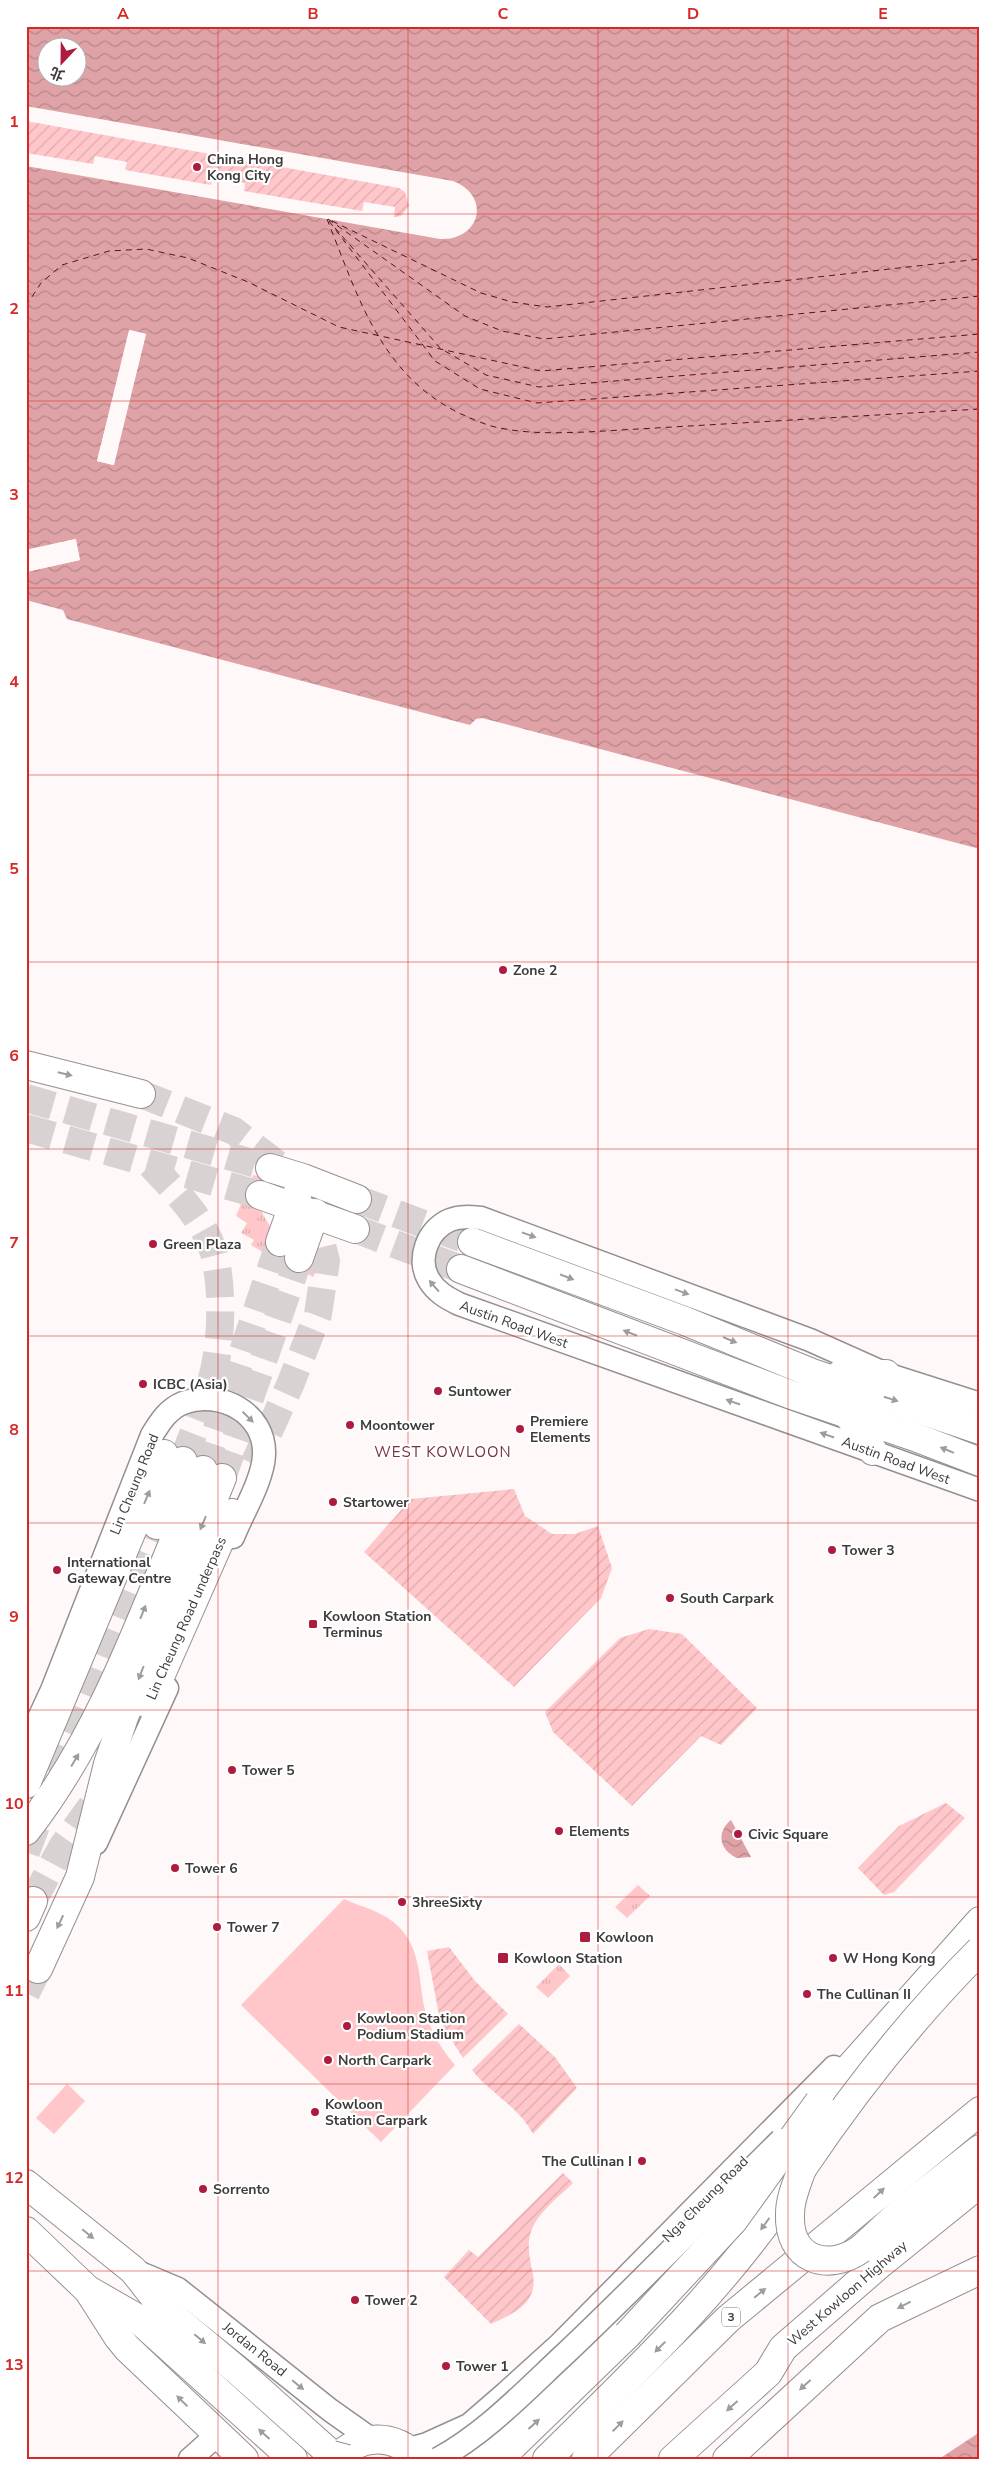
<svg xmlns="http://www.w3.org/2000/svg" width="1006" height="2485" font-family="'Nunito Sans','Noto Sans TC',sans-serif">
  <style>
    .grass { fill: url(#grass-tufts) }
    .garden { fill: url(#garden-furrows) }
    .pitch { fill: #ffc7ca }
    .water { fill: url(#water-waves); fill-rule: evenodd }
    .pier { fill: #fef8f8; fill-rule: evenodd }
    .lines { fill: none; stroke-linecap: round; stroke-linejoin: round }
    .ferry { stroke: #57101e; stroke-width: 1; stroke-dasharray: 6 5; stroke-linecap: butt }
    .major-tunnel { stroke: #d8d2d2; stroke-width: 28; stroke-dasharray: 28 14; stroke-linecap: butt }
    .minor-casing { stroke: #968f8f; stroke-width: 25 }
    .major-casing { stroke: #968f8f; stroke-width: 30 }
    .highway-casing { stroke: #968f8f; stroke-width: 30 }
    .minor { stroke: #fff; stroke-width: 22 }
    .major { stroke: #fff; stroke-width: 28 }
    .highway { stroke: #fff; stroke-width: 28 }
    .minor-bridge-casing { stroke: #968f8f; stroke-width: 25; stroke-linecap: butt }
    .major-bridge-casing { stroke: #968f8f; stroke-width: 30; stroke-linecap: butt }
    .highway-bridge-casing { stroke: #968f8f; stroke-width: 30; stroke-linecap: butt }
    .minor-bridge { stroke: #fff; stroke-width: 22 }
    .major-bridge { stroke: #fff; stroke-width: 28 }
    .highway-bridge { stroke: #fff; stroke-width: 28 }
    .oneway { fill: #9e9d9d }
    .grid { fill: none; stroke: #d62828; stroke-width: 1; stroke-opacity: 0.55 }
    .poi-dot { fill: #af1b3e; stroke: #fff; stroke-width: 2 }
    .labels { text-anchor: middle; stroke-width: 4.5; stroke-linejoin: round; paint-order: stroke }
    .shield { fill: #fff; stroke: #787676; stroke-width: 1 }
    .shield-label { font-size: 12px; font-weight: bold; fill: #3e3b3b }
    .poi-label { font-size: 14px; font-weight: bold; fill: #3e3b3b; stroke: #fff; text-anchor: start }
    .street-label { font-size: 14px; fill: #3e3b3b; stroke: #fff }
    .neighbourhood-label { font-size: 15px; letter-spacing: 1px; fill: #7a323b; stroke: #fff }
    .neatline { fill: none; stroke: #d62828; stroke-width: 2 }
    .grid-label { font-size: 16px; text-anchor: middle; font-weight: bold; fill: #d62828 }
  </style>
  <defs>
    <pattern id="grass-tufts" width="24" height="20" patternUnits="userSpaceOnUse" patternTransform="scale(1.25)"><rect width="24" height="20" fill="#ffc7ca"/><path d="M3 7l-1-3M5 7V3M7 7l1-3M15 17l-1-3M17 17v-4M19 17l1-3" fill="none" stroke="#dcacae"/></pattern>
    <pattern id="garden-furrows" width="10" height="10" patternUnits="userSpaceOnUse" patternTransform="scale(1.25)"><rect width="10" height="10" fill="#ffc7ca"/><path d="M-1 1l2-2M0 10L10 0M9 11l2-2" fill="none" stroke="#dcacae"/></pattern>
    <pattern id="water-waves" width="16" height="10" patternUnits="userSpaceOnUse" patternTransform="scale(1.25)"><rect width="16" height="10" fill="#dfa3a7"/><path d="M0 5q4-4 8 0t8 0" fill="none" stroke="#b68689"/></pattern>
  </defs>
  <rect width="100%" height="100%" fill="#fef8f8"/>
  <g class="grass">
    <path d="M253 1175 263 1177C247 1216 283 1241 309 1263L329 1260 338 1254 326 1271 319 1267 313 1277 306 1273 303 1277 282 1264 279 1269 262 1258 264 1253 251 1245 254 1240 241 1233 247 1223 236 1216Z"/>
    <path d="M638 1885 650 1896 627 1918 615 1907Z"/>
    <path d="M559 1964 570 1976 548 1998 536 1987Z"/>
  </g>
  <g class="garden">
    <path d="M26 121 399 188 405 192 409 206 401 216 394 217 395 207 364 202 362 211 244 191 245 183 213 177 211 185 125 170 127 162 95 156 93 164 26 153Z"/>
    <path d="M514 1489 525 1516 552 1534H575L598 1526 612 1568 601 1598 514 1687 364 1552 411 1499Z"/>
    <path d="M649 1629 682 1634 757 1708 721 1745 701 1736 632 1806 553 1732 545 1712 620 1638Z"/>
    <path d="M946 1803 965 1818 894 1892 884 1895 858 1868 899 1826Z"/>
    <path d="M449 1947 475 1981 508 2014 463 2058 444 2028 439 2015 427 1951Z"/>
    <path d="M519 2024 555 2057 577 2088 533 2134C519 2107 490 2093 472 2070Z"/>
    <path d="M563 2173 573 2183C559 2197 535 2214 530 2235 527 2246 530 2259 532 2270 540 2303 516 2312 491 2324L444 2277 469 2250 478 2257Z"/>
  </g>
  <g class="pitch">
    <path d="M344 1899C362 1907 384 1912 398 1926 419 1947 419 1973 423 2001 427 2025 439 2047 455 2065L381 2142 241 2005Z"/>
    <path d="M67 2084 85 2101 54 2134 36 2118Z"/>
  </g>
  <g class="water">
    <path d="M26 26H980V849L482 718 476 719 470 725 67 619 63 610 26 600V572L80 560 75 539 26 550V166L440 239C480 241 492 196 453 181L26 106ZM48 48H78V78H48ZM130 330 146 334 113 465 97 461Z"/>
    <path d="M731 1820 751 1857 737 1858C719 1850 716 1832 731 1820Z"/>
    <path d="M980 2432V2459H939Z"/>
  </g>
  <g class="pier">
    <path d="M129 330 146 334 114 465 97 461ZM131 333 143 336 112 462 100 460Z"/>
    <path d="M76 539 80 560 26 572V569L77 558 74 542 26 552V550Z"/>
  </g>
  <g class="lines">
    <g class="ferry">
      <path d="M327 219C358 296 380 375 461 414 473 419 487 426 500 428 529 434 558 433 587 432L980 409"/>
      <path d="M328 219 465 316 502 331 544 339 980 296"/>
      <path d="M329 221 435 361 480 389 537 403 980 371"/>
      <path d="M332 221 481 293 512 302 547 307 980 259"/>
      <path d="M335 228 441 349"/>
      <path d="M26 306 41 283 62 265 109 251 146 249 188 258 248 282 339 327 541 371 980 334"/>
      <path d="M445 351 486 375 539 387 980 352"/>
    </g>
    <g class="major-tunnel">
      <path d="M141 1094 234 1131 294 1177 314 1212 326 1261 318 1314 290 1385 254 1464"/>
      <path d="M26 1098 270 1168"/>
      <path d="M26 1128 260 1195"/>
      <path d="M151 1165C174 1190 202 1217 213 1250 224 1286 222 1346 211 1382 204 1409 192 1435 183 1461"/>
      <path d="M357 1199 472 1242"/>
      <path d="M355 1229 461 1269"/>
      <path d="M203 1470 280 1242"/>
      <path d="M222 1478 299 1258"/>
      <path d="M26 1852 70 1736 157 1525"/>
      <path d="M33 1901 62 1847 108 1783 140 1722"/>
      <path d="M26 1993 38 1969"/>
    </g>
    <defs>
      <g id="minor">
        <path d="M980 1404 886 1374 810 1340 481 1218C470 1217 460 1216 450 1220 428 1229 416 1259 429 1280 436 1292 447 1298 459 1304L980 1490"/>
        <path d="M26 1746 52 1690 152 1435C160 1422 168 1409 183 1403 220 1389 266 1413 264 1455 263 1480 242 1514 233 1537"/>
        <path d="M96 1843 167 1688"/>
        <path d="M133 2270 178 2289 330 2410 371 2439"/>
        <path d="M409 2449 427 2444 469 2425 506 2393 559 2345 834 2067"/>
        <path d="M190 2459 217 2435"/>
        <path d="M468 2459 567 2371 695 2242"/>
      </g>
      <g id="major">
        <path d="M26 1065 141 1094"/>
        <path d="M270 1168 303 1178 357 1199"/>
        <path d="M260 1195 355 1229"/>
        <path d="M280 1242 299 1189"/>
        <path d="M472 1242 685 1321 812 1373 980 1430"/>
        <path d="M299 1258 315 1213"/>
        <path d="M461 1269 789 1394 915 1437 980 1462"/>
        <path d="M841 1374H886"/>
        <path d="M849 1416 873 1451"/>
        <path d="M157 1525 183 1461"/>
        <path d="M148 1704 232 1513"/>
        <path d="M26 1784 164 1454"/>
        <path d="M26 1831C108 1726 151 1592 203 1470"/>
        <path d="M26 1917 33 1901"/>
        <path d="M38 1969 80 1877 108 1764 124 1717 222 1478"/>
        <path d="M819 2102 980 1921"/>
        <path d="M26 2184 133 2270 163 2308 238 2371 332 2455"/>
        <path d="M26 2231 88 2290 118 2337 127 2348 244 2459"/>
        <path d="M90 2291 137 2318 293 2459"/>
        <path d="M335 2459C361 2434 393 2432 419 2459"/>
        <path d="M499 2459 627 2335"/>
        <path d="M547 2459C639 2368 726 2287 798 2177"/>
      </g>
      <g id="highway">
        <path d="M861 2249 904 2209 980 2149"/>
        <path d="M586 2459 728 2319 980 2111"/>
        <path d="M673 2459 768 2373 783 2348 881 2263 980 2183"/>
        <path d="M727 2459 880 2318 980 2270"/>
      </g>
    </defs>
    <use href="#minor" class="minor-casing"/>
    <use href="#major" class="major-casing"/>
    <use href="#highway" class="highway-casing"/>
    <use href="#minor" class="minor"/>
    <use href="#major" class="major"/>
    <use href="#highway" class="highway"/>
    <defs>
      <path id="minor-bridge" d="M438 2459C487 2432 525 2391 566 2353 639 2284 709 2211 781 2140"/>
      <g id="major-bridge">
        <path d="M802 2169C855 2090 913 2017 980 1950"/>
        <path d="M627 2335 733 2221 819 2102"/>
        <path d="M332 2455 347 2459"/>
      </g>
      <path id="highway-bridge" d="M802 2169C797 2183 790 2198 790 2214 788 2259 827 2273 861 2249"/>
    </defs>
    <use href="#minor-bridge" class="minor-bridge-casing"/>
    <use href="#major-bridge" class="major-bridge-casing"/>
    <use href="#highway-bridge" class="highway-bridge-casing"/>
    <use href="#minor-bridge" class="minor-bridge"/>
    <use href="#major-bridge" class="major-bridge"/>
    <use href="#highway-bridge" class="highway-bridge"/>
  </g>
  <defs><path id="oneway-solid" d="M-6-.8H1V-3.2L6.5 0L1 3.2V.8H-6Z" transform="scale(1.25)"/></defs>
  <g class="oneway">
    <use href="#oneway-solid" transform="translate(65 1074) rotate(13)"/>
    <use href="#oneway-solid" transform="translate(529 1235) rotate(20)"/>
    <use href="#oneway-solid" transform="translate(567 1277) rotate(21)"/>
    <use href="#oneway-solid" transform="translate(434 1286) rotate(-131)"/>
    <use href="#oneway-solid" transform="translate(682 1292) rotate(20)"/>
    <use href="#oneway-solid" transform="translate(630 1333) rotate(-159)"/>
    <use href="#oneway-solid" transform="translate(730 1340) rotate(22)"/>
    <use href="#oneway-solid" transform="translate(891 1399) rotate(18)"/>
    <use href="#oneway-solid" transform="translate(733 1402) rotate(-161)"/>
    <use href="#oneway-solid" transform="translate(248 1417) rotate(44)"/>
    <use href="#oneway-solid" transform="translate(827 1435) rotate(-161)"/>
    <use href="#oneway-solid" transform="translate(947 1450) rotate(-158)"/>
    <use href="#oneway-solid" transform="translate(147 1497) rotate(-67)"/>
    <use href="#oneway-solid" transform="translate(203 1523) rotate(113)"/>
    <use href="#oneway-solid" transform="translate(143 1612) rotate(-68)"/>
    <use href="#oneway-solid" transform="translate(141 1673) rotate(111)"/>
    <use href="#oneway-solid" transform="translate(75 1760) rotate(-59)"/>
    <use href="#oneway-solid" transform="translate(60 1922) rotate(115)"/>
    <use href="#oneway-solid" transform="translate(879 2193) rotate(-43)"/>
    <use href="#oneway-solid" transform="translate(765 2224) rotate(126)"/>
    <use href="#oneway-solid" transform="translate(88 2234) rotate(39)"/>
    <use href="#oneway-solid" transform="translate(760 2293) rotate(-39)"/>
    <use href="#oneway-solid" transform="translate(904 2305) rotate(153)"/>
    <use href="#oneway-solid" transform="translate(200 2339) rotate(40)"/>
    <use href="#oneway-solid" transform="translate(660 2347) rotate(135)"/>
    <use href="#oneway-solid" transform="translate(298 2385) rotate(39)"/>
    <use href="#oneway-solid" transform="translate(805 2385) rotate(138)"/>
    <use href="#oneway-solid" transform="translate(182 2401) rotate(-136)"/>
    <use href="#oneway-solid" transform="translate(732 2406) rotate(138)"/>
    <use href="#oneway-solid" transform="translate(534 2424) rotate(-42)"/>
    <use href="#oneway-solid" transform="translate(618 2426) rotate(-45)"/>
    <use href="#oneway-solid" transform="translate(264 2434) rotate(-138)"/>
  </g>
  <path class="grid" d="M218 26V2459M408 26V2459M598 26V2459M788 26V2459M26 214H980M26 401H980M26 588H980M26 775H980M26 962H980M26 1149H980M26 1336H980M26 1523H980M26 1710H980M26 1897H980M26 2084H980M26 2271H980"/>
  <g class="poi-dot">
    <circle cx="197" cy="167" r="5"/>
    <circle cx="503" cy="970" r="5"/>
    <circle cx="153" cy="1244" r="5"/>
    <circle cx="143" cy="1384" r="5"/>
    <circle cx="438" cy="1391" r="5"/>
    <circle cx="350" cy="1425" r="5"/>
    <circle cx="520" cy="1429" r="5"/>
    <circle cx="333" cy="1502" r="5"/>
    <circle cx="832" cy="1550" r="5"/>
    <circle cx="57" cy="1570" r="5"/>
    <circle cx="670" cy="1598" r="5"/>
    <rect x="308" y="1619" width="10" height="10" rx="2.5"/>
    <circle cx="232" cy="1770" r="5"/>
    <circle cx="559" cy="1831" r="5"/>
    <circle cx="738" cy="1834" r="5"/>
    <circle cx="175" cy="1868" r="5"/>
    <circle cx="402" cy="1902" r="5"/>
    <circle cx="217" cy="1927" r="5"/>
    <rect x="579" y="1931" width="12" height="12" rx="2.5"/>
    <rect x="497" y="1952" width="12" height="12" rx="2.5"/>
    <circle cx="833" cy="1958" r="5"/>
    <circle cx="807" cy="1994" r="5"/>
    <circle cx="347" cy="2026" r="5"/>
    <circle cx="328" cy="2060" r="5"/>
    <circle cx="315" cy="2112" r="5"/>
    <circle cx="642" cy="2161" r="5"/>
    <circle cx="203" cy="2189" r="5"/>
    <circle cx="355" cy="2300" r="5"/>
    <circle cx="446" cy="2366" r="5"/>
  </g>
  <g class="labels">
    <rect class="shield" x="722" y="2307.5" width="18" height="19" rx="4"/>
    <g class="shield-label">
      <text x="731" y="2321">3</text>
    </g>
    <g class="poi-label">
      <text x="207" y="164">China Hong<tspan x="207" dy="16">Kong City</tspan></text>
      <text x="513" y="975">Zone 2</text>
      <text x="163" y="1249">Green Plaza</text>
      <text x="153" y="1389">ICBC (Asia)</text>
      <text x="448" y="1396">Suntower</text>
      <text x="530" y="1426">Premiere<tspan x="530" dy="16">Elements</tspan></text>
      <text x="360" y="1430">Moontower</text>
      <text x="343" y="1507">Startower</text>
      <text x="842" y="1555">Tower 3</text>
      <text x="67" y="1567">International<tspan x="67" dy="16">Gateway Centre</tspan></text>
      <text x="680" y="1603">South Carpark</text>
      <text x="323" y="1621">Kowloon Station<tspan x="323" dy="16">Terminus</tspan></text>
      <text x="242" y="1775">Tower 5</text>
      <text x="569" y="1836">Elements</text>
      <text x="748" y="1839">Civic Square</text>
      <text x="185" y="1873">Tower 6</text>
      <text x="412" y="1907">3hreeSixty</text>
      <text x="227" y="1932">Tower 7</text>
      <text x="596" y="1942">Kowloon</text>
      <text x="514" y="1963">Kowloon Station</text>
      <text x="843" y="1963">W Hong Kong</text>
      <text x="817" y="1999">The Cullinan II</text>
      <text x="357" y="2023">Kowloon Station<tspan x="357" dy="16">Podium Stadium</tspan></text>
      <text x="338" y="2065">North Carpark</text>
      <text x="325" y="2109">Kowloon<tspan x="325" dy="16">Station Carpark</tspan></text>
      <text x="632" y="2166" text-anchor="end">The Cullinan I</text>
      <text x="213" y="2194">Sorrento</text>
      <text x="365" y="2305">Tower 2</text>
      <text x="456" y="2371">Tower 1</text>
    </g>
    <g class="street-label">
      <text transform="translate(514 1324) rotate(20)" y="5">Austin Road West</text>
      <text transform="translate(896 1460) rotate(20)" y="5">Austin Road West</text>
      <text transform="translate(134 1484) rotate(-68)" y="5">Lin Cheung Road</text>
      <text transform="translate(186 1618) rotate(-66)" y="5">Lin Cheung Road underpass</text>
      <text transform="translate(705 2199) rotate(-45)" y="5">Nga Cheung Road</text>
      <text transform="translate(847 2293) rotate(-41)" y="5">West Kowloon Highway</text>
      <text transform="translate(255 2349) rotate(39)" y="5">Jordan Road</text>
    </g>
    <g class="neighbourhood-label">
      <text x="443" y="1457">WEST KOWLOON</text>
    </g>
  </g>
  <rect width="1006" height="2485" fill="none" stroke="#ffffff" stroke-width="55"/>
  <g transform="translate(62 62) rotate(202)"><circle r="24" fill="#ffffff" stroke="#b2b1b1"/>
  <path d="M0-4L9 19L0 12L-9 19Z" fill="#af1b3e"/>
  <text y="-8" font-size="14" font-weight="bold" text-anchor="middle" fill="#3e3b3b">北</text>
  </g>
  <rect x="28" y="28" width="950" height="2430" class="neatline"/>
  <g class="grid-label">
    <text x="123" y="19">A</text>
    <text x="313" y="19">B</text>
    <text x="503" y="19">C</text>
    <text x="693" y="19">D</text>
    <text x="883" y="19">E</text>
    <text x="14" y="127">1</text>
    <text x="14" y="314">2</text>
    <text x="14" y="500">3</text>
    <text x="14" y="687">4</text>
    <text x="14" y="874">5</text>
    <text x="14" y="1061">6</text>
    <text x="14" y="1248">7</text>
    <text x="14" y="1435">8</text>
    <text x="14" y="1622">9</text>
    <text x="14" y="1809">10</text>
    <text x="14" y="1996">11</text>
    <text x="14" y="2183">12</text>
    <text x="14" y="2370">13</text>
  </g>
</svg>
